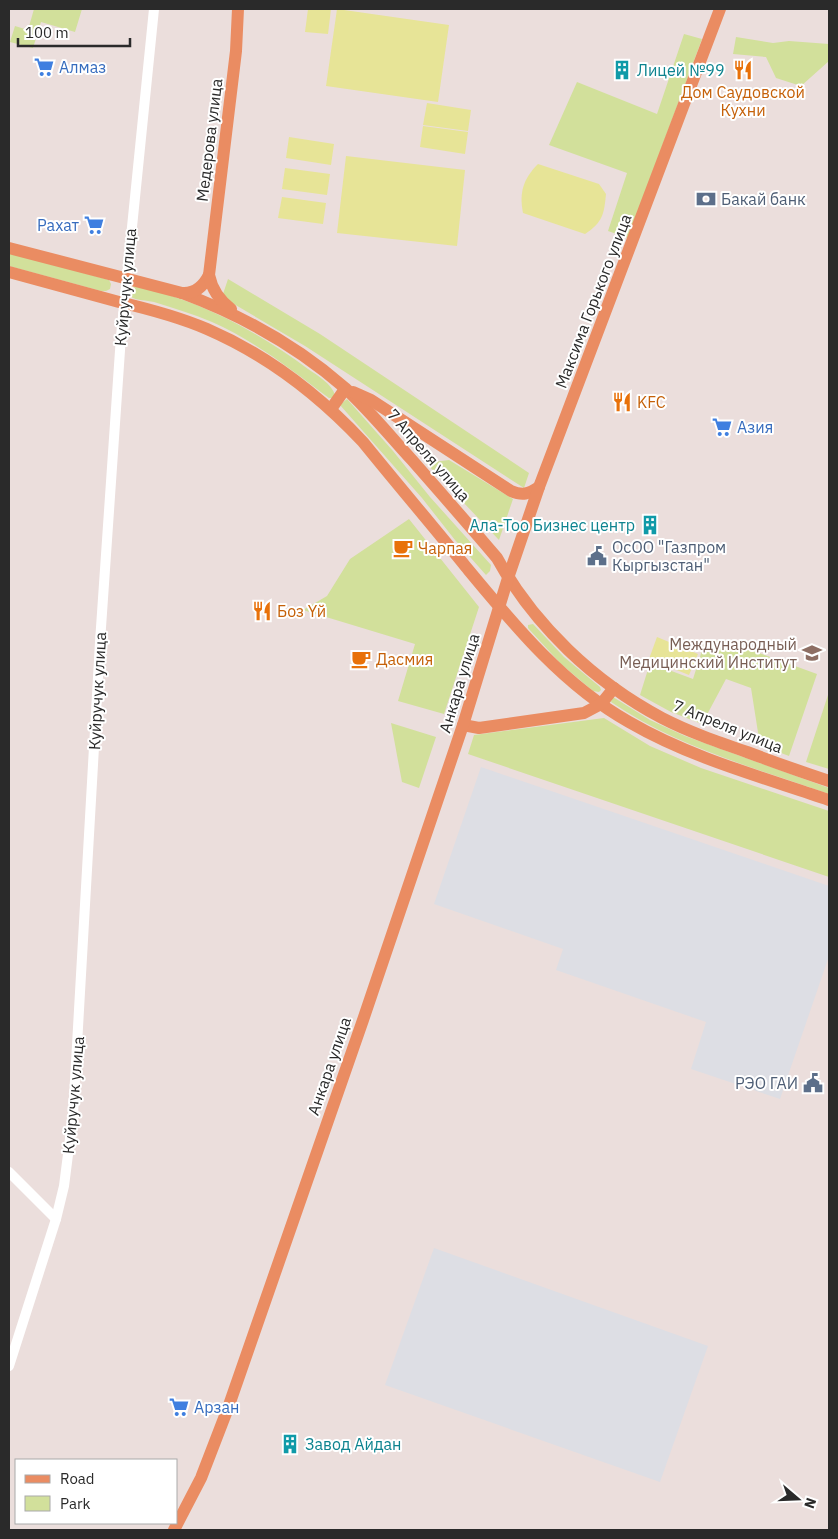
<svg xmlns="http://www.w3.org/2000/svg" width="838" height="1539" font-family="'IBM Plex Sans',sans-serif">
  <style>
    .industrial { fill: #dddee4 }
    .green { fill: #d2e09b }
    .pitch { fill: #e7e497 }
    .lines { fill: none; stroke-linecap: round; stroke-linejoin: round }
    .minor { stroke: #fff; stroke-width: 10 }
    .major { stroke: #ea8c62; stroke-width: 12 }
    .labels { text-anchor: middle; stroke-width: 4; stroke-linejoin: round; paint-order: stroke }
    .shop-label { font-size: 16px; fill: #366cbe; stroke: #fff; text-anchor: start }
    .culture-label { font-size: 16px; fill: #0d838f; stroke: #fff; text-anchor: start }
    .food-label { font-size: 16px; fill: #c56008; stroke: #fff; text-anchor: start }
    .street-label { font-size: 16px; fill: #2a2a2a; stroke: #fff }
    .service-label { font-size: 16px; fill: #4e5e75; stroke: #fff; text-anchor: start }
    .education-label { font-size: 16px; fill: #785e54; stroke: #fff; text-anchor: end }
  </style>
  <rect width="100%" height="100%" fill="#ebdedc"/>
  <g class="industrial">
    <path d="M481 767 829 886V956L780 1099 691 1069 706 1022 556 970 563 949 434 904Z"/>
    <path d="M434 1248 708 1346 660 1482 385 1385Z"/>
  </g>
  <g class="green">
    <path d="M34 9H82L75 32 41 22 33 48 10 42 15 26 28 30Z"/>
    <path d="M684 34 702 39 628 238 608 231 627 173 549 145 577 82 657 114Z"/>
    <path d="M736 37 773 43 789 41 829 44V61L801 86 776 78 766 57 733 54Z"/>
    <path d="M9 252 109 280 111 284 110 289 106 291H101L9 266Z"/>
    <path d="M228 279 320 334 529 473 524 488 305 346 222 297Z"/>
    <path d="M133 286C196 298 257 331 308 369 317 375 332 384 335 395L332 398H329C292 370 255 341 212 322 193 314 173 308 154 302 146 300 138 301 131 297V290Z"/>
    <path d="M347 399 393 451 430 497 491 565 490 571 486 575 455 540 422 498 340 405Z"/>
    <path d="M449 460 513 499 499 540 426 463Z"/>
    <path d="M409 519 479 607 444 714 398 701 415 644 303 610 327 596 350 559Z"/>
    <path d="M533 624 564 657 600 687 601 690 599 692 593 691 561 664 528 628V625Z"/>
    <path d="M705 641H726L817 674 789 756 760 745 751 688 726 679 702 724 671 712 640 695 650 663 693 679Z"/>
    <path d="M829 692V769L806 762Z"/>
    <path d="M613 697 650 720 685 736 829 788V794C755 768 677 747 611 702Z"/>
    <path d="M604 718 650 746 701 768 829 811V877L468 754 474 735Z"/>
    <path d="M391 723 436 737 419 788 402 782Z"/>
  </g>
  <g class="pitch">
    <path d="M308 9H331L328 34 305 32Z"/>
    <path d="M337 9 449 25 438 102 326 86Z"/>
    <path d="M427 103 471 110 468 131 423 125Z"/>
    <path d="M423 126 468 132 465 154 420 147Z"/>
    <path d="M289 137 334 144 331 165 286 158Z"/>
    <path d="M346 156 465 170 457 246 337 233Z"/>
    <path d="M538 164 599 184 606 194C604 214 603 222 585 234L523 213C519 193 523 179 538 164Z"/>
    <path d="M285 168 330 174 327 195 282 189Z"/>
    <path d="M282 197 326 203 323 224 278 218Z"/>
    <path d="M657 637 698 654 689 675 649 659Z"/>
  </g>
  <g class="lines">
    <g class="minor">
      <path d="M9 1172 56 1219"/>
      <path d="M9 1366 56 1219 64 1186 73 1115 100 642 121 336 154 9"/>
    </g>
    <g class="major">
      <path d="M9 248 182 293C241 315 297 346 345 388 369 410 390 436 412 460 441 493 469 525 497 558 534 625 594 682 662 718 689 732 718 742 747 752 774 762 802 772 829 781"/>
      <path d="M9 272C46 282 82 292 119 302 149 309 179 317 207 329 267 355 318 394 363 442 397 484 432 525 466 567 514 625 563 685 629 722 691 758 762 777 829 800"/>
      <path d="M182 293C195 294 203 287 209 275"/>
      <path d="M231 309C219 300 212 290 209 275L236 51 238 9"/>
      <path d="M353 392 371 400 511 491C523 496 528 494 539 487"/>
      <path d="M331 409 345 389"/>
      <path d="M463 725 479 728 584 713 601 704 614 688"/>
      <path d="M174 1530 201 1478 228 1408 363 1020 463 725 508 578 539 487 720 9"/>
    </g>
  </g>
  <defs>
    <symbol id="supermarket-bare" viewBox="-9 -9 18 18"><path d="M-6-5.5h2.5l.6 2H6L4.5 2H-2.5L-4.4-4H-6ZM-1.5 3.2a1.3 1.3 0 1 0 .1 0ZM3 3.2a1.3 1.3 0 1 0 .1 0Z" fill="#3f7fe0" stroke="#fff" stroke-width="2.5" paint-order="stroke"/></symbol>
    <symbol id="building-bare" viewBox="-9 -9 18 18"><path d="M-4-6H4V6H1V3H-1V6H-4ZM-2.5-4.3h1.7v1.8h-1.7ZM.8-4.3h1.7v1.8H.8ZM-2.5-1h1.7V.8h-1.7ZM.8-1h1.7V.8H.8Z" fill="#0f9aa8" stroke="#fff" stroke-width="2.5" paint-order="stroke"/></symbol>
    <symbol id="restaurant-bare" viewBox="-9 -9 18 18"><path d="M-5-6h1v4h1v-4h1v4h1v-4h1v5L-1.5 .5V6h-2V.5L-5-1ZM5-6V6H3V1.5H1.5Q1.5-4 5-6Z" fill="#e8710a" stroke="#fff" stroke-width="2.5" paint-order="stroke"/></symbol>
    <symbol id="bank-bare" viewBox="-9 -9 18 18"><path d="M-6-4H6V4H-6ZM0-2.3a2.3 2.3 0 1 0 0 4.6a2.3 2.3 0 1 0 0-4.6Z" fill="#5c6f8a" stroke="#fff" stroke-width="2.5" paint-order="stroke"/></symbol>
    <symbol id="cafe-bare" viewBox="-9 -9 18 18"><path d="M-5.5-4.5H6V0H3Q3 3.5 0 3.5H-2.5Q-5.5 3.5-5.5 0ZM3-3.2v2h1.7v-2ZM-6 4.5H4V6H-6Z" fill="#e8710a" stroke="#fff" stroke-width="2.5" paint-order="stroke"/></symbol>
    <symbol id="civic-bare" viewBox="-9 -9 18 18"><path d="M-.6-6.5H3V-4.5H.6V-3L4-1V1h2V6H-6V1h2V-1L-.6-3ZM-1.2 2.5V6h2.4V2.5Z" fill="#5c6f8a" stroke="#fff" stroke-width="2.5" paint-order="stroke"/></symbol>
    <symbol id="university-bare" viewBox="-9 -9 18 18"><path d="M0-5L7-2L0 1L-7-2ZM-4 1L0 2.5L4 1V4Q0 6-4 4Z" fill="#8d6e63" stroke="#fff" stroke-width="2.5" paint-order="stroke"/></symbol>
  </defs>
  <g fill-rule="evenodd">
    <use href="#supermarket-bare" x="30" y="53" width="28" height="28"/>
    <use href="#building-bare" x="608" y="56" width="28" height="28"/>
    <use href="#restaurant-bare" x="729" y="56" width="28" height="28"/>
    <use href="#bank-bare" x="692" y="185" width="28" height="28"/>
    <use href="#supermarket-bare" x="80" y="211" width="28" height="28"/>
    <use href="#restaurant-bare" x="608" y="388" width="28" height="28"/>
    <use href="#supermarket-bare" x="708" y="413" width="28" height="28"/>
    <use href="#building-bare" x="636" y="511" width="28" height="28"/>
    <use href="#cafe-bare" x="389" y="534" width="28" height="28"/>
    <use href="#civic-bare" x="583" y="542" width="28" height="28"/>
    <use href="#restaurant-bare" x="248" y="597" width="28" height="28"/>
    <use href="#university-bare" x="798" y="639" width="28" height="28"/>
    <use href="#cafe-bare" x="347" y="645" width="28" height="28"/>
    <use href="#civic-bare" x="799" y="1069" width="28" height="28"/>
    <use href="#supermarket-bare" x="165" y="1393" width="28" height="28"/>
    <use href="#building-bare" x="276" y="1430" width="28" height="28"/>
  </g>
  <g class="labels">
    <g class="shop-label">
      <text x="59" y="73">Алмаз</text>
      <text x="79" y="231" text-anchor="end">Рахат</text>
      <text x="737" y="433">Азия</text>
      <text x="194" y="1413">Арзан</text>
    </g>
    <g class="culture-label">
      <text x="637" y="76">Лицей №99</text>
      <text x="635" y="531" text-anchor="end">Ала-Тоо Бизнес центр</text>
      <text x="305" y="1450">Завод Айдан</text>
    </g>
    <g class="food-label">
      <text x="743" y="98" text-anchor="middle">Дом Саудовской<tspan x="743" dy="18">Кухни</tspan></text>
      <text x="637" y="408">KFC</text>
      <text x="418" y="554">Чарпая</text>
      <text x="277" y="617">Боз Үй</text>
      <text x="376" y="665">Дасмия</text>
    </g>
    <g class="street-label">
      <text transform="translate(209 140) rotate(-83)" y="6">Медерова улица</text>
      <text transform="translate(125 287) rotate(-85)" y="6">Куйручук улица</text>
      <text transform="translate(593 301) rotate(-69)" y="6">Максима Горького улица</text>
      <text transform="translate(429 455) rotate(49)" y="6">7 Апреля улица</text>
      <text transform="translate(459 683) rotate(-73)" y="6">Анкара улица</text>
      <text transform="translate(97 691) rotate(-87)" y="6">Куйручук улица</text>
      <text transform="translate(728 726) rotate(22)" y="6">7 Апреля улица</text>
      <text transform="translate(329 1066) rotate(-71)" y="6">Анкара улица</text>
      <text transform="translate(73 1095) rotate(-85)" y="6">Куйручук улица</text>
    </g>
    <g class="service-label">
      <text x="721" y="205">Бакай банк</text>
      <text x="612" y="553">ОсОО "Газпром<tspan x="612" dy="18">Кыргызстан"</tspan></text>
      <text x="798" y="1089" text-anchor="end">РЭО ГАИ</text>
    </g>
    <g class="education-label">
      <text x="797" y="650">Международный<tspan x="797" dy="18">Медицинский Институт</tspan></text>
    </g>
  </g>
  <rect width="838" height="1539" fill="none" stroke="#2a2a2a" stroke-width="20"/>
  <rect x="15" y="1459" width="162" height="65" fill="#ffffff" stroke="#aaaaaa"/>
  <rect x="25" y="1475" width="25" height="8" fill="#ea8c62" stroke="#aaaaaa"/>
  <text x="60" y="1484" font-size="15" fill="#2a2a2a">Road</text>
  <rect x="25" y="1496" width="25" height="15" fill="#d2e09b" stroke="#aaaaaa"/>
  <text x="60" y="1509" font-size="15" fill="#2a2a2a">Park</text>
  <g transform="translate(798 1499) rotate(109)" stroke="#ffffff" stroke-width="4" paint-order="stroke">
  <path d="M0-4L9 19L0 12L-9 19Z" fill="#2a2a2a"/>
  <text y="-8" font-size="14" font-weight="bold" text-anchor="middle" fill="#2a2a2a">N</text>
  </g>
  <path d="M18 38v8h112v-8" fill="none" stroke="#2a2a2a" stroke-width="2.5"/>
  <text x="25" y="38" font-size="15" fill="#2a2a2a" stroke="#ffffff" stroke-width="4" paint-order="stroke">100 m</text>
</svg>
